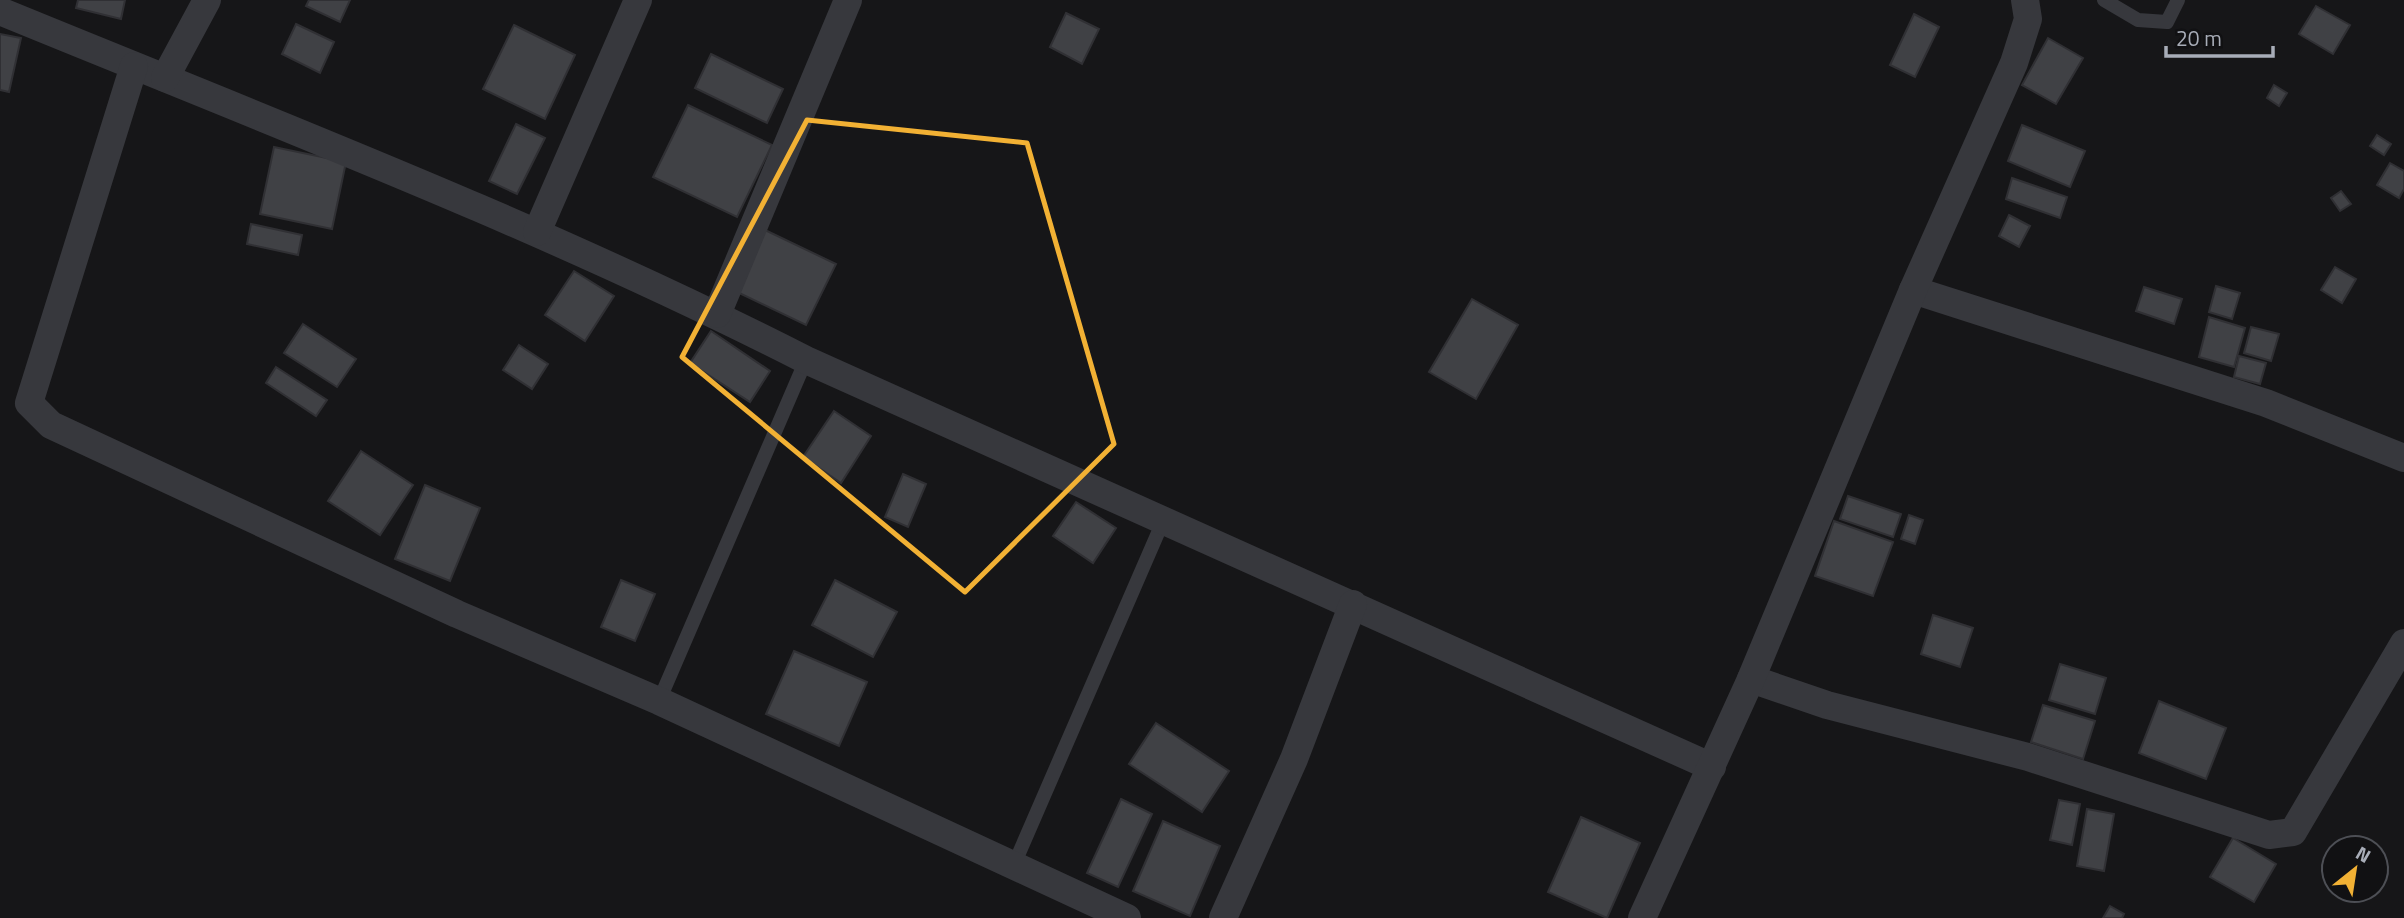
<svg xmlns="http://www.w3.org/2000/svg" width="2404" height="918" font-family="'Titillium Web',sans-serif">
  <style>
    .building { fill: #404145; stroke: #303034; stroke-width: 2 }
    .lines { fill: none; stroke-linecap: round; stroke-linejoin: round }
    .service { stroke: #37383d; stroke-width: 14 }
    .minor { stroke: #37383d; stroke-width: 28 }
    .marked { fill: none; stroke: #f2b134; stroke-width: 5; stroke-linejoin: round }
  </style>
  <rect width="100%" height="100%" fill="#161618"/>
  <g class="building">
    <path d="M78 0H125L121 19 76 8Z"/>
    <path d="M309 0H350L340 22 306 6Z"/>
    <path d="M2316 6 2350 25 2333 54 2299 34Z"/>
    <path d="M1066 13 1099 29 1082 64 1050 47Z"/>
    <path d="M1914 14 1939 27 1915 77 1890 65Z"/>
    <path d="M296 24 334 42 320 73 282 54Z"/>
    <path d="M514 25 575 55 545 119 483 89Z"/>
    <path d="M0 34 21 38 9 92 0 90Z"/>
    <path d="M2048 38 2083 58 2056 104 2022 85Z"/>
    <path d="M711 54 783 89 767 123 695 88Z"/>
    <path d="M2274 85 2287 93 2279 106 2267 98Z"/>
    <path d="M688 105 772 145 737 217 653 177Z"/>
    <path d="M516 124 545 138 517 194 489 181Z"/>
    <path d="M2022 125 2085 151 2070 187 2008 161Z"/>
    <path d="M2377 135 2391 144 2384 155 2370 146Z"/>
    <path d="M274 147 346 162 332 229 260 214Z"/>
    <path d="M2390 163 2404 171V189L2399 198 2377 185Z"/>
    <path d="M2012 178 2067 197 2060 218 2006 199Z"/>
    <path d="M2341 191 2351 204 2340 211 2331 198Z"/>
    <path d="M2009 215 2030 226 2019 247 1999 236Z"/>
    <path d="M251 224 302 235 298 255 247 244Z"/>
    <path d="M765 230 836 264 806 325 735 291Z"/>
    <path d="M2335 267 2356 279 2342 303 2321 290Z"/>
    <path d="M574 271 614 296 585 341 545 315Z"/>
    <path d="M2216 286 2240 293 2232 319 2209 312Z"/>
    <path d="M2144 287 2182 299 2174 324 2136 311Z"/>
    <path d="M1472 299 1518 325 1476 399 1429 372Z"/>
    <path d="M2209 317 2245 328 2234 367 2199 357Z"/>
    <path d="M303 324 356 359 337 387 284 353Z"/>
    <path d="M2251 327 2279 334 2271 361 2244 353Z"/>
    <path d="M711 331 770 371 750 402 690 363Z"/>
    <path d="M519 345 548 364 532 389 503 370Z"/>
    <path d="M2239 356 2266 363 2260 384 2234 377Z"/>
    <path d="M276 367 327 400 316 416 266 383Z"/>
    <path d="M834 411 871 436 841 483 803 457Z"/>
    <path d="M361 451 413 485 380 535 328 501Z"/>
    <path d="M903 474 926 484 908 527 885 517Z"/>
    <path d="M425 485 480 508 450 581 395 559Z"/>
    <path d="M1848 496 1901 514 1893 537 1840 519Z"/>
    <path d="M1076 502 1116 528 1093 563 1053 536Z"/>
    <path d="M1909 515 1923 520 1915 544 1901 539Z"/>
    <path d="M1834 521 1893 542 1873 596 1815 576Z"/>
    <path d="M621 580 655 594 635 641 601 627Z"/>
    <path d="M835 580 897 612 873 657 812 625Z"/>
    <path d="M1933 615 1973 628 1960 667 1921 654Z"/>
    <path d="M794 651 867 682 839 746 766 714Z"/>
    <path d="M2060 664 2106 678 2095 714 2049 700Z"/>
    <path d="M2159 701 2226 728 2206 779 2139 753Z"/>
    <path d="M2043 705 2095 721 2083 759 2031 742Z"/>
    <path d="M1156 723 1229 771 1202 812 1129 764Z"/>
    <path d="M1121 799 1152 814 1118 887 1087 873Z"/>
    <path d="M2059 800 2080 804 2072 845 2050 840Z"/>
    <path d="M2087 809 2114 814 2104 871 2077 866Z"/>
    <path d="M1581 817 1640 843 1607 918 1548 892Z"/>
    <path d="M1163 821 1220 846 1190 916 1133 891Z"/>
    <path d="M2233 838 2276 864 2254 902 2210 877Z"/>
    <path d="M2110 906 2124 914 2122 918H2103Z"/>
  </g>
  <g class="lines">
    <g class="service">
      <path d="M2104 0 2138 20 2167 22 2178 0"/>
      <path d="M659 701 806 360"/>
      <path d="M1013 867 1164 519"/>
    </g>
    <g class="minor">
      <path d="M0 11C271 122 545 227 806 360L1712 767"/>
      <path d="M134 66 29 403 51 425 457 614 659 701 1127 918"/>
      <path d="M165 78 207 0"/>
      <path d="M537 232 638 0"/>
      <path d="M1913 290 2266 403 2404 458"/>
      <path d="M717 314 848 0"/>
      <path d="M1751 679 1827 705 2028 757 2269 835 2293 832 2404 643"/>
      <path d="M1223 918 1294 759 1353 604"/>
      <path d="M1642 918 1751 679 1913 290 2014 63 2028 19 2025 0"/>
    </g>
  </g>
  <path class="marked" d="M807 120 1027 143 1114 444 965 592 682 357Z"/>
  <g transform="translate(2355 869) rotate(30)"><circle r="33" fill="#111113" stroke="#4d4f55" stroke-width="2"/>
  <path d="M0-5L12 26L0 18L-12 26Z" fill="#f2b134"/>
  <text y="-10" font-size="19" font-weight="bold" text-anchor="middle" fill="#a8adb8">N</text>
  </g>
  <path d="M2166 46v10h107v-10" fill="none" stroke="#a8adb8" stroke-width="3.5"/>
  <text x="2176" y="46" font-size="21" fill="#a8adb8" stroke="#111113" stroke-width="5" paint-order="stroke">20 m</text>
</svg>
